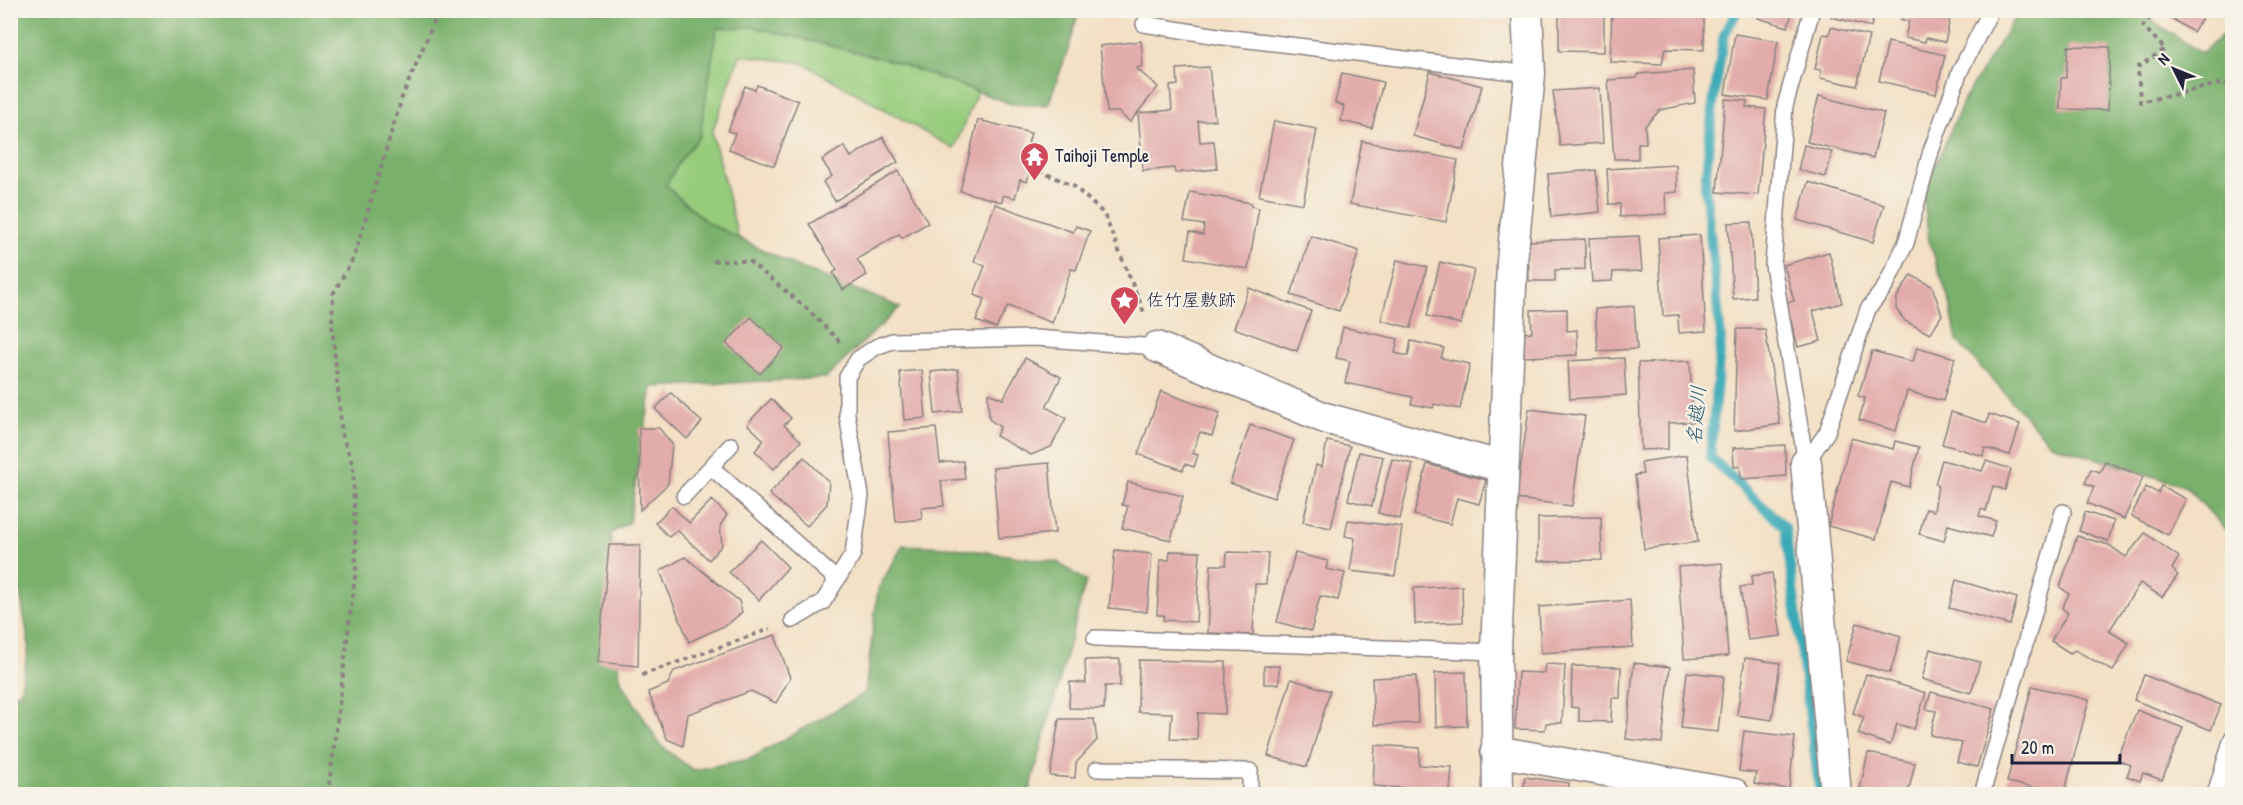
<svg xmlns="http://www.w3.org/2000/svg" width="2243" height="805" font-family="'Patrick Hand','Klee One',sans-serif">
  <style>
    .green { fill: #97cc7d; stroke: #5c775c; stroke-width: 1.5 }
    .forest { fill: #79b06c; stroke: #4e6954; stroke-width: 1.5 }
    .lines { fill: none; stroke-linecap: round; stroke-linejoin: round }
    .stream { stroke: #3aaab7; stroke-width: 10 }
    .building { fill: #e2acaa }
    .service-casing { stroke: #8a8180; stroke-width: 18 }
    .minor-casing { stroke: #8a8180; stroke-width: 33 }
    .path { stroke: #8a8180; stroke-width: 4; stroke-dasharray: 4.5 4.5; stroke-linecap: butt }
    .service { stroke: #fff; stroke-width: 15 }
    .minor { stroke: #fff; stroke-width: 30 }
    .labels { text-anchor: middle; stroke-width: 4.5; stroke-linejoin: round; paint-order: stroke }
    .poi-label { font-size: 18px; fill: #22223b; stroke: #f7f3e8; text-anchor: start }
    .water-label { font-size: 20px; font-style: italic; fill: #2c586d; stroke: #f7f3e8 }
  </style>
  <rect width="100%" height="100%" fill="#f7f3e8"/>
  <filter id="ink" filterUnits="userSpaceOnUse"><feTurbulence type="fractalNoise" baseFrequency=".0167" numOctaves="2"/><feDisplacementMap in="SourceGraphic" scale="12" xChannelSelector="R" yChannelSelector="G"/><feConvolveMatrix kernelMatrix="1 2 1 2 8 2 1 2 1" color-interpolation-filters="sRGB"/></filter>
  <filter id="wash" filterUnits="userSpaceOnUse"><feTurbulence type="fractalNoise" baseFrequency=".008" numOctaves="4" result="noise"/><feDisplacementMap in="SourceGraphic" scale="24" xChannelSelector="R" yChannelSelector="G"/><feGaussianBlur stdDeviation="1.35" result="paint"/><feColorMatrix in="noise" values="0 0 0 0 0 0 0 0 0 0 0 0 0 0 0 0 0 1.4 0 .05"/><feComposite in="paint" operator="in"/></filter>
  <g filter="url(#wash)">
    <rect width="100%" height="100%" fill="#f3e0c5"/>
    <path class="green" d="M701 11H753L978 90 954 149 803 63 740 55 712 132 745 265 674 238 645 68Z"/>
    <g class="forest">
      <path d="M11 11H1079L1069 47 1048 105 1012 104 892 61 754 27 717 28 700 136 681 159 666 186 708 223 796 266 900 307 826 378 652 387 629 522 611 534 608 616 621 681 660 745 693 770 750 759 865 693 878 589 903 545 949 547 1057 562 1086 581 1029 794H11V693H20L29 645 16 570 11 558Z"/>
      <path d="M2019 11H2138L2201 53 2225 33 2232 37V537L2187 487 2051 444 1957 341 1950 303 1929 241 1923 194 1965 98Z"/>
    </g>
    <g class="lines">
      <path class="stream" d="M1738 10 1724 35 1713 104 1705 184 1721 339 1710 457 1785 527 1820 794"/>
    </g>
    <g id="blocks">
      <g class="building">
        <path d="M1559 10H1604V52L1559 51Z"/>
        <path d="M1612 10 1704 12V50L1665 49 1662 64 1610 62Z"/>
        <path d="M1760 10H1793L1788 27 1758 18Z"/>
        <path d="M1832 10H1875L1871 27 1831 17Z"/>
        <path d="M1904 10H1952L1945 42 1926 38 1925 42 1905 38 1909 21 1901 20Z"/>
        <path d="M2166 10H2192L2203 17 2193 32 2164 14Z"/>
        <path d="M1831 27 1869 36 1857 86 1820 78 1821 70 1815 69 1823 34 1829 35Z"/>
        <path d="M1735 34 1778 41 1768 100 1725 94Z"/>
        <path d="M1141 41 1143 66 1136 68 1158 87 1130 122 1118 112H1107L1100 46Z"/>
        <path d="M1888 42 1945 55 1936 94 1879 81Z"/>
        <path d="M2068 46 2110 47 2108 110 2060 109 2061 78H2066Z"/>
        <path d="M1209 67 1215 120 1198 121 1200 142 1214 141 1217 169 1175 173 1174 168 1143 171 1138 113 1172 110 1170 86 1178 85 1177 69Z"/>
        <path d="M1693 70 1695 103 1660 110 1645 126 1646 143H1638V159H1614L1608 80 1637 78 1638 74Z"/>
        <path d="M1430 72 1482 86 1464 150 1413 136Z"/>
        <path d="M1342 73 1383 82 1372 128 1341 121 1344 106 1335 103Z"/>
        <path d="M757 85 798 101 774 166 729 149 735 133 728 131 745 86 755 90Z"/>
        <path d="M1600 88 1603 143 1560 146 1553 91Z"/>
        <path d="M1819 96 1884 113 1873 158 1807 142Z"/>
        <path d="M1725 99 1747 101 1746 107 1766 109 1758 195 1717 192Z"/>
        <path d="M978 120 1031 133 1025 155 1033 157 1027 182 1020 180 1015 198 1003 195 1002 202 960 191Z"/>
        <path d="M1274 121 1317 129 1303 204 1259 196Z"/>
        <path d="M883 137 898 162 835 201 823 182 832 176 822 160 844 146 851 157Z"/>
        <path d="M1362 141 1458 160 1446 222 1350 204Z"/>
        <path d="M1804 145 1832 152 1826 177 1798 170Z"/>
        <path d="M1676 165 1677 192 1665 193 1666 214 1620 217V204H1609L1607 169Z"/>
        <path d="M1596 170 1600 212 1551 217 1548 174Z"/>
        <path d="M898 171 928 223 902 238 899 234 857 259 867 275 843 290 833 273 837 270 809 224Z"/>
        <path d="M1808 182 1884 205 1873 242 1797 220Z"/>
        <path d="M1190 192 1251 203V206L1259 208 1248 269 1186 258 1190 232 1203 235 1204 225 1184 222Z"/>
        <path d="M995 204 1073 232 1076 226 1090 231 1076 270 1071 269 1052 323 1008 306 996 328 976 321 985 299 974 295 985 266 974 261Z"/>
        <path d="M1751 222 1755 297 1733 299 1728 223Z"/>
        <path d="M1700 235 1706 331 1679 333 1678 315 1663 316 1658 238Z"/>
        <path d="M1311 236 1359 251 1339 311 1291 295Z"/>
        <path d="M1639 236 1642 271 1613 272 1612 281 1592 282 1589 238Z"/>
        <path d="M1585 239V269L1555 270V281H1529L1528 241Z"/>
        <path d="M1829 252 1842 303 1813 311 1821 341 1798 347 1786 303 1794 301 1784 265Z"/>
        <path d="M1397 260 1427 267 1411 328 1381 320Z"/>
        <path d="M1440 262 1474 270 1461 324 1427 316Z"/>
        <path d="M1911 275 1932 286 1942 315 1930 334 1905 321 1896 309 1897 297Z"/>
        <path d="M1249 288 1311 311 1297 351 1234 328Z"/>
        <path d="M1634 306 1637 349 1598 351 1595 309Z"/>
        <path d="M1567 309V331L1577 330 1578 355 1524 357 1522 333 1532 332 1531 310Z"/>
        <path d="M751 317 784 348 760 374 726 343Z"/>
        <path d="M1343 327 1398 339 1395 353 1408 356 1411 341 1444 348 1441 358 1470 364 1460 409 1434 404 1433 408 1411 404 1413 397 1345 383 1350 361 1336 358Z"/>
        <path d="M1737 329H1765L1780 424 1734 431Z"/>
        <path d="M1917 347 1955 358 1943 401 1907 391 1896 431 1859 420 1865 398 1858 396 1872 351 1913 362Z"/>
        <path d="M1025 358 1061 377 1046 407 1066 418 1051 447 1031 455 996 436 1000 427 989 419 988 393 1003 399Z"/>
        <path d="M1624 358 1626 395 1570 399 1568 361Z"/>
        <path d="M1690 361 1693 422 1668 423V449L1641 450 1638 363Z"/>
        <path d="M958 369 962 411 935 414 931 372Z"/>
        <path d="M922 370 926 418 904 420 900 372Z"/>
        <path d="M1161 391 1220 413 1212 436 1200 432 1192 453 1198 455 1194 467 1185 464 1183 470 1138 454Z"/>
        <path d="M671 393 702 422 687 439 655 409Z"/>
        <path d="M771 399 791 418 784 425 801 441 774 469 755 451 764 440 747 424Z"/>
        <path d="M1529 409 1585 416 1572 506 1516 499Z"/>
        <path d="M1951 412 1987 423 1989 414 2020 424 2010 455 1985 448 1983 456 1942 444Z"/>
        <path d="M1250 425 1294 440 1274 498 1230 483Z"/>
        <path d="M639 428H659L672 444 668 484 640 510Z"/>
        <path d="M936 428 940 463 963 461 965 479 941 481 944 506 921 508 922 519 896 522 888 432Z"/>
        <path d="M1851 438 1893 449 1895 441 1919 447 1909 487 1891 482 1876 539 1828 526Z"/>
        <path d="M1327 441 1350 446 1331 528 1303 522 1316 465 1322 467Z"/>
        <path d="M1785 445 1786 476 1741 479 1740 466 1734 467 1733 448Z"/>
        <path d="M1359 452 1383 457 1372 506 1348 500Z"/>
        <path d="M1687 455 1698 542 1644 549 1635 475 1643 474 1641 462Z"/>
        <path d="M804 457 829 482 827 504 807 526 769 494Z"/>
        <path d="M1392 459 1413 464 1400 519 1378 513Z"/>
        <path d="M1942 460 1982 471 1986 461 2011 469 2005 490 1993 486 1986 511 1981 509 1979 516 1996 521 1991 537 1948 525 1944 541 1919 534 1926 509 1934 511 1938 485 1935 484Z"/>
        <path d="M2105 461 2143 477 2124 519 2087 503 2094 487 2085 483 2091 469 2100 472Z"/>
        <path d="M1049 463 1055 533 999 538 993 468Z"/>
        <path d="M1427 464 1486 480 1479 504 1457 498 1450 524 1414 515Z"/>
        <path d="M1128 482 1183 496 1171 540 1122 528 1128 506 1122 505Z"/>
        <path d="M2161 486 2186 499 2168 535 2131 516 2146 487 2158 493Z"/>
        <path d="M712 500 727 515 720 526 722 545 709 560 677 530 669 537 655 523 672 506 689 523Z"/>
        <path d="M2085 512 2114 521 2108 541 2079 531Z"/>
        <path d="M1601 517 1602 560 1538 561V518Z"/>
        <path d="M1348 520 1402 527 1395 576 1350 571 1355 538 1345 536Z"/>
        <path d="M2145 533 2179 557 2172 569 2178 575 2162 597 2140 583 2109 631 2129 643 2113 671 2075 650 2070 653 2051 641 2068 613 2062 608 2069 594 2060 587 2077 536 2109 545 2126 557Z"/>
        <path d="M761 540 788 567 759 600 729 572Z"/>
        <path d="M609 545H640L638 666 598 662Z"/>
        <path d="M1115 550 1152 554 1147 612 1109 608Z"/>
        <path d="M1170 551 1200 552 1196 622 1163 620 1164 615H1157L1160 560H1169Z"/>
        <path d="M1227 552 1268 553 1266 584H1255L1253 635 1208 633 1211 565H1226Z"/>
        <path d="M1295 553 1328 561 1326 569 1345 573 1338 600 1320 596 1311 631 1277 622Z"/>
        <path d="M685 557 739 601 742 612 728 624 689 642 660 571Z"/>
        <path d="M1722 563 1728 656 1684 659 1678 567Z"/>
        <path d="M1772 573 1781 636 1748 640 1740 587 1752 585V576Z"/>
        <path d="M1956 580 2017 598 2010 625 1949 608Z"/>
        <path d="M1462 586 1463 622 1415 624 1414 588Z"/>
        <path d="M1630 600 1633 647 1541 653 1539 607Z"/>
        <path d="M1857 623 1901 636 1890 673 1846 661Z"/>
        <path d="M775 635 790 678 776 703 751 691 688 714 683 746 667 739 648 692 668 684 674 671Z"/>
        <path d="M1930 649 1980 662 1971 693 1922 679Z"/>
        <path d="M1745 658 1780 663 1772 720 1737 715Z"/>
        <path d="M1120 659V686H1105L1104 709 1069 708 1070 682 1086 683 1085 660Z"/>
        <path d="M1139 660 1226 662 1225 714 1198 713 1197 740 1170 739 1172 713 1138 712Z"/>
        <path d="M1634 663 1670 667 1662 743 1626 739Z"/>
        <path d="M1545 664 1565 665 1562 723H1546L1545 730 1515 729 1518 672 1544 673Z"/>
        <rect x="1264" y="666" width="15" height="18"/>
        <path d="M1572 666 1621 667 1620 698H1612L1611 722 1579 721V708L1571 707Z"/>
        <path d="M1466 672 1467 726 1436 727 1435 673Z"/>
        <path d="M1687 672 1724 676 1718 732 1681 728Z"/>
        <path d="M1866 674 1926 693 1914 729 1897 724 1890 745 1858 734 1864 717 1853 713Z"/>
        <path d="M2144 675 2221 705 2211 730 2134 700Z"/>
        <path d="M1416 676 1418 723 1374 725 1372 678Z"/>
        <path d="M1291 679 1330 691 1307 767 1268 756Z"/>
        <path d="M2032 686 2089 700 2064 794 2007 782Z"/>
        <path d="M1931 692 1994 709 1977 767 1957 762 1962 743 1930 735 1936 711 1926 709Z"/>
        <path d="M2137 710 2183 728 2162 780 2143 773 2140 781 2127 776 2131 765 2117 760Z"/>
        <path d="M1059 719H1094L1097 740 1076 763 1075 778 1050 776Z"/>
        <path d="M1744 731 1795 737 1789 789 1754 784 1756 773 1739 771Z"/>
        <path d="M1375 745 1420 748 1419 765 1452 767 1450 791 1373 786Z"/>
        <path d="M1868 753 1915 763 1908 794H1859Z"/>
        <path d="M1525 777 1569 783 1568 794H1523Z"/>
        <path d="M1324 791 1338 792V794H1324Z"/>
        <rect x="1167" y="792" width="47" height="2"/>
      </g>
    </g>
  </g>
  <g filter="url(#ink)">
    <use href="#blocks" fill-opacity="0" stroke="#8a8180" stroke-width="1.5"/>
    <g class="lines">
      <defs>
        <g id="service">
          <path d="M1144 24 1224 37 1530 74"/>
          <path d="M1806 463 1827 432 1868 309 1885 287 1906 243 1931 151 1960 71 1991 10"/>
          <path d="M1806 463 1773 265 1785 106 1812 10"/>
          <path d="M711 467 837 580"/>
          <path d="M684 496 731 445"/>
          <path d="M793 620 823 602 853 554 861 495 847 415V377L858 359 876 347 892 341 1035 338 1157 347"/>
          <path d="M1095 638 1496 652"/>
          <path d="M1097 769 1250 771V794"/>
          <path d="M1982 794 2063 512"/>
          <path d="M2215 794 2232 738"/>
        </g>
        <g id="minor">
          <path d="M1157 347 1325 418 1503 467"/>
          <path d="M1806 463 1836 794"/>
          <path d="M1496 751 1734 794"/>
          <path d="M1498 794 1496 652 1512 262 1530 74 1527 10"/>
        </g>
      </defs>
      <use href="#service" class="service-casing"/>
      <use href="#minor" class="minor-casing"/>
      <g class="path">
        <path d="M2156 10 2143 26 2165 49 2138 67 2140 102 2224 83 2232 87"/>
        <path d="M1039 171 1073 185 1104 214 1145 315"/>
        <path d="M713 261H749L805 307 840 342"/>
        <path d="M642 675 770 629"/>
        <path d="M328 794 356 569 353 465 342 435 332 324 333 294 354 257 402 97 439 10"/>
      </g>
      <use href="#service" class="service"/>
      <use href="#minor" class="minor"/>
    </g>
  </g>
  <defs>
    <symbol id="temple-pin" viewBox="-11 -11 22 30"><path d="M0 17L-7.5 6A9.5 9.5 0 1 1 7.5 6Z" fill="#d1495b" stroke="#f7f3e8"/><path d="M0-6L5-2H3V0L6.5 2.5H4V6H1.5V3h-3V6H-4V2.5H-6.5L-3 0V-2H-5Z" fill="#fff"/></symbol>
    <symbol id="sight-pin" viewBox="-11 -11 22 30"><path d="M0 17L-7.5 6A9.5 9.5 0 1 1 7.5 6Z" fill="#d1495b" stroke="#f7f3e8"/><path d="M0-6L1.8-2.2L6-1.7L2.9 1.2L3.7 5.4L0 3.3L-3.7 5.4L-2.9 1.2L-6-1.7L-1.8-2.2Z" fill="#fff"/></symbol>
  </defs>
  <g fill-rule="evenodd">
    <use href="#temple-pin" x="1018" y="140" width="33" height="45"/>
    <use href="#sight-pin" x="1108" y="284" width="33" height="45"/>
  </g>
  <g class="labels">
    <g class="poi-label">
      <text x="1055" y="162">Taihoji Temple</text>
      <text x="1146" y="306">佐竹屋敷跡</text>
    </g>
    <g class="water-label">
      <text transform="translate(1696 415) rotate(-85)" y="7">名越川</text>
    </g>
  </g>
  <rect width="2243" height="805" fill="none" stroke="#f7f3e8" stroke-width="36"/>
  <g transform="translate(2174 69) rotate(313)" stroke="#f7f3e8" stroke-width="4.5" paint-order="stroke">
  <path d="M0-4.5L10 22L0 15L-10 22Z" fill="#22223b"/>
  <text y="-9" font-size="16" font-weight="bold" text-anchor="middle" fill="#22223b">N</text>
  </g>
  <path d="M2012 754v9h108v-9" fill="none" stroke="#22223b" stroke-width="3"/>
  <text x="2021" y="754" font-size="18" fill="#22223b" stroke="#f7f3e8" stroke-width="4.5" paint-order="stroke">20 m</text>
</svg>
